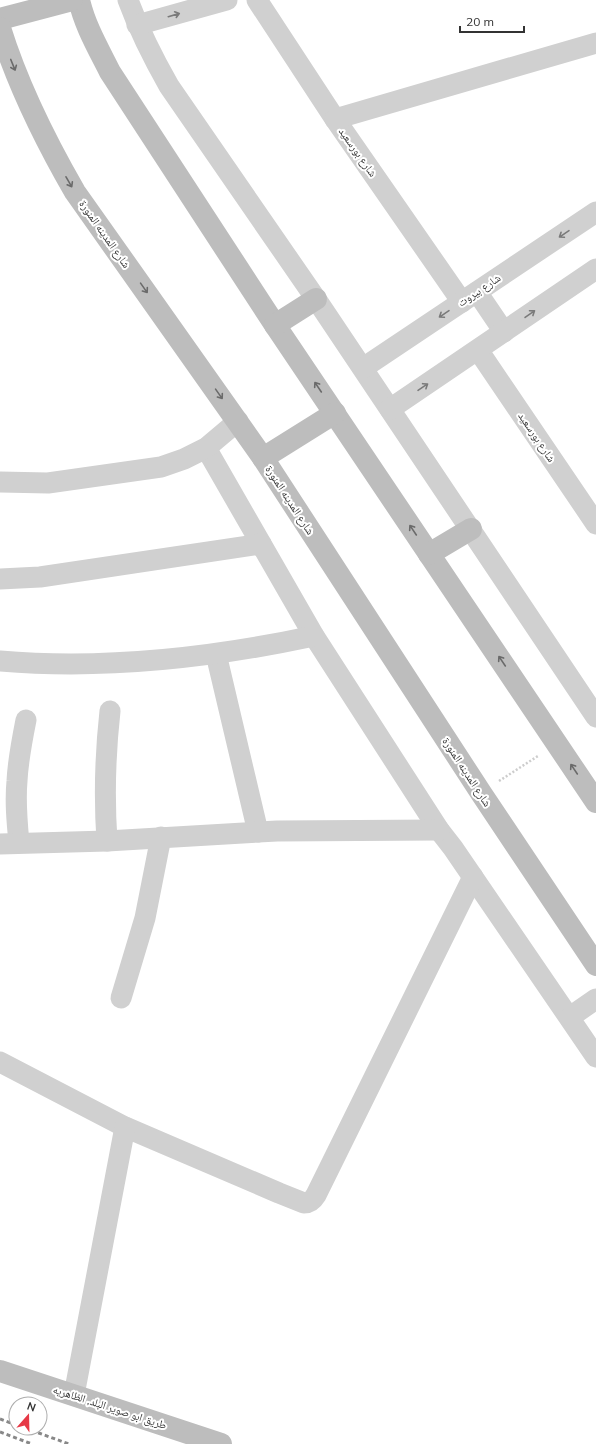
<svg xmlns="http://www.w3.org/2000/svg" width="596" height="1444" font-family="Mulish,'Noto Naskh Arabic',sans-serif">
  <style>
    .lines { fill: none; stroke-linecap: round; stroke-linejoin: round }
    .path { stroke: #cdcdcd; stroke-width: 2.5; stroke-dasharray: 2 2; stroke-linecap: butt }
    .street { stroke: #d0d0d0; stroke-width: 21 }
    .secondary { stroke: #bdbdbd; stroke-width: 22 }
    .rail { stroke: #888; stroke-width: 3; stroke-dasharray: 4 3; stroke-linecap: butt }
    .oneway { stroke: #7a7a7a }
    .oneway2 { stroke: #6a6a6a }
    .labels { text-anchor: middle; stroke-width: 4; stroke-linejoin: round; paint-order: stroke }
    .street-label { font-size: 11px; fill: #333; stroke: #fff }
  </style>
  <rect width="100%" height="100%" fill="#fff"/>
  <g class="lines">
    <path class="path" d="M499 781 538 756"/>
    <g class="street">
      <path d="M128 0C139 30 153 58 169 86L316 299 596 717"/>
      <path d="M257 0 335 119 462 302"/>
      <path d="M137 25 227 0"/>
      <path d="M335 119 596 43"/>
      <path d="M477 292 504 332"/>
      <path d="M478 350 596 524"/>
      <path d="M363 368 596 212"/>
      <path d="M390 409 596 269"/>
      <path d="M206 448 314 636 439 830 453 848 596 1057"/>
      <path d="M0 482 48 483 161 467 184 459 206 448 238 421"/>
      <path d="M0 579 40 577 261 544"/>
      <path d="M216 654 258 832"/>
      <path d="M0 661C106 670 211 658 314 636"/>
      <path d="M107 841C104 797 105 756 110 711"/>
      <path d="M19 843C17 822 15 802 17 781 18 760 22 740 26 720"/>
      <path d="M0 844 107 841 277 831 439 830"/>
      <path d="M121 998 145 918 161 837"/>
      <path d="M570 1017 596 999"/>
      <path d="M0 1062 125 1127 279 1193 304 1203C310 1203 313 1200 316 1195L473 877"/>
      <path d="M74 1395 125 1127"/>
    </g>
    <g class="secondary">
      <path d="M79 0C85 26 98 48 110 72L275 325 596 802"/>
      <path d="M0 19 72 0"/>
      <path d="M0 28C18 86 45 140 75 192L263 458 481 793 596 965"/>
      <path d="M275 325 316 299"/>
      <path d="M263 458 335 413"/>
      <path d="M429 554 471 529"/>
      <path d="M0 1371 221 1444"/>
    </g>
    <g class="rail">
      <path d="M0 1419 16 1425"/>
      <path d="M25 1428 69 1444"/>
      <path d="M0 1432 32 1444"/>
    </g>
  </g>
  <defs><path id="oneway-shaft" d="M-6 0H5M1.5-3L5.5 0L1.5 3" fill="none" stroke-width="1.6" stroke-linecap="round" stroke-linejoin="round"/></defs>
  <g class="oneway">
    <use href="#oneway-shaft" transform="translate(174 15) rotate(-16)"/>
    <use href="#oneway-shaft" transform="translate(564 234) rotate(146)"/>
    <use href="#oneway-shaft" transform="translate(444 314) rotate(146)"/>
    <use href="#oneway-shaft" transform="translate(530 314) rotate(-35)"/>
    <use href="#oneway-shaft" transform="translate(423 387) rotate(-34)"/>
  </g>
  <g class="oneway2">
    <use href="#oneway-shaft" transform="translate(13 65) rotate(68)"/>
    <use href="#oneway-shaft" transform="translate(69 182) rotate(60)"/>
    <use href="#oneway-shaft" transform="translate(144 288) rotate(55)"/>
    <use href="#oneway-shaft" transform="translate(318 387) rotate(-124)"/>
    <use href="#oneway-shaft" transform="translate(219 394) rotate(55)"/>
    <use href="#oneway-shaft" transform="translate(413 530) rotate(-124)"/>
    <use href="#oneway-shaft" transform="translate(502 661) rotate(-124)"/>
    <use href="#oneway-shaft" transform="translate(574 769) rotate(-124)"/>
  </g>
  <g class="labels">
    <g class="street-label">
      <text transform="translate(358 152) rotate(55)" y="4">شارع بورسعيد</text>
      <text transform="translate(105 234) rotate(55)" y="4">شارع المدينه المنورة</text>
      <text transform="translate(479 290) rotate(-34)" y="4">شارع بيروت</text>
      <text transform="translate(537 437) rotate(56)" y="4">شارع بورسعيد</text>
      <text transform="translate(290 500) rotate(57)" y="4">شارع المدينه المنورة</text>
      <text transform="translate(467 772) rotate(57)" y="4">شارع المدينه المنورة</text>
      <text transform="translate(110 1407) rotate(18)" y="4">طريق ابو صوير البلد, الظاهريه</text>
    </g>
  </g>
  <g transform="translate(28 1416) rotate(20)"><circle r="19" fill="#ffffff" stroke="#adadad"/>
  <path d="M0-3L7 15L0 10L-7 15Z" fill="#e63946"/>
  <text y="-6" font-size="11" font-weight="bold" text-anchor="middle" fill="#333333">N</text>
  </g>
  <path d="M460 26v6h64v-6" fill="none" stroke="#333333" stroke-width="2"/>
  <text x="466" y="26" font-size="12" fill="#333333" stroke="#ffffff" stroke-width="3" paint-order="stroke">20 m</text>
</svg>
